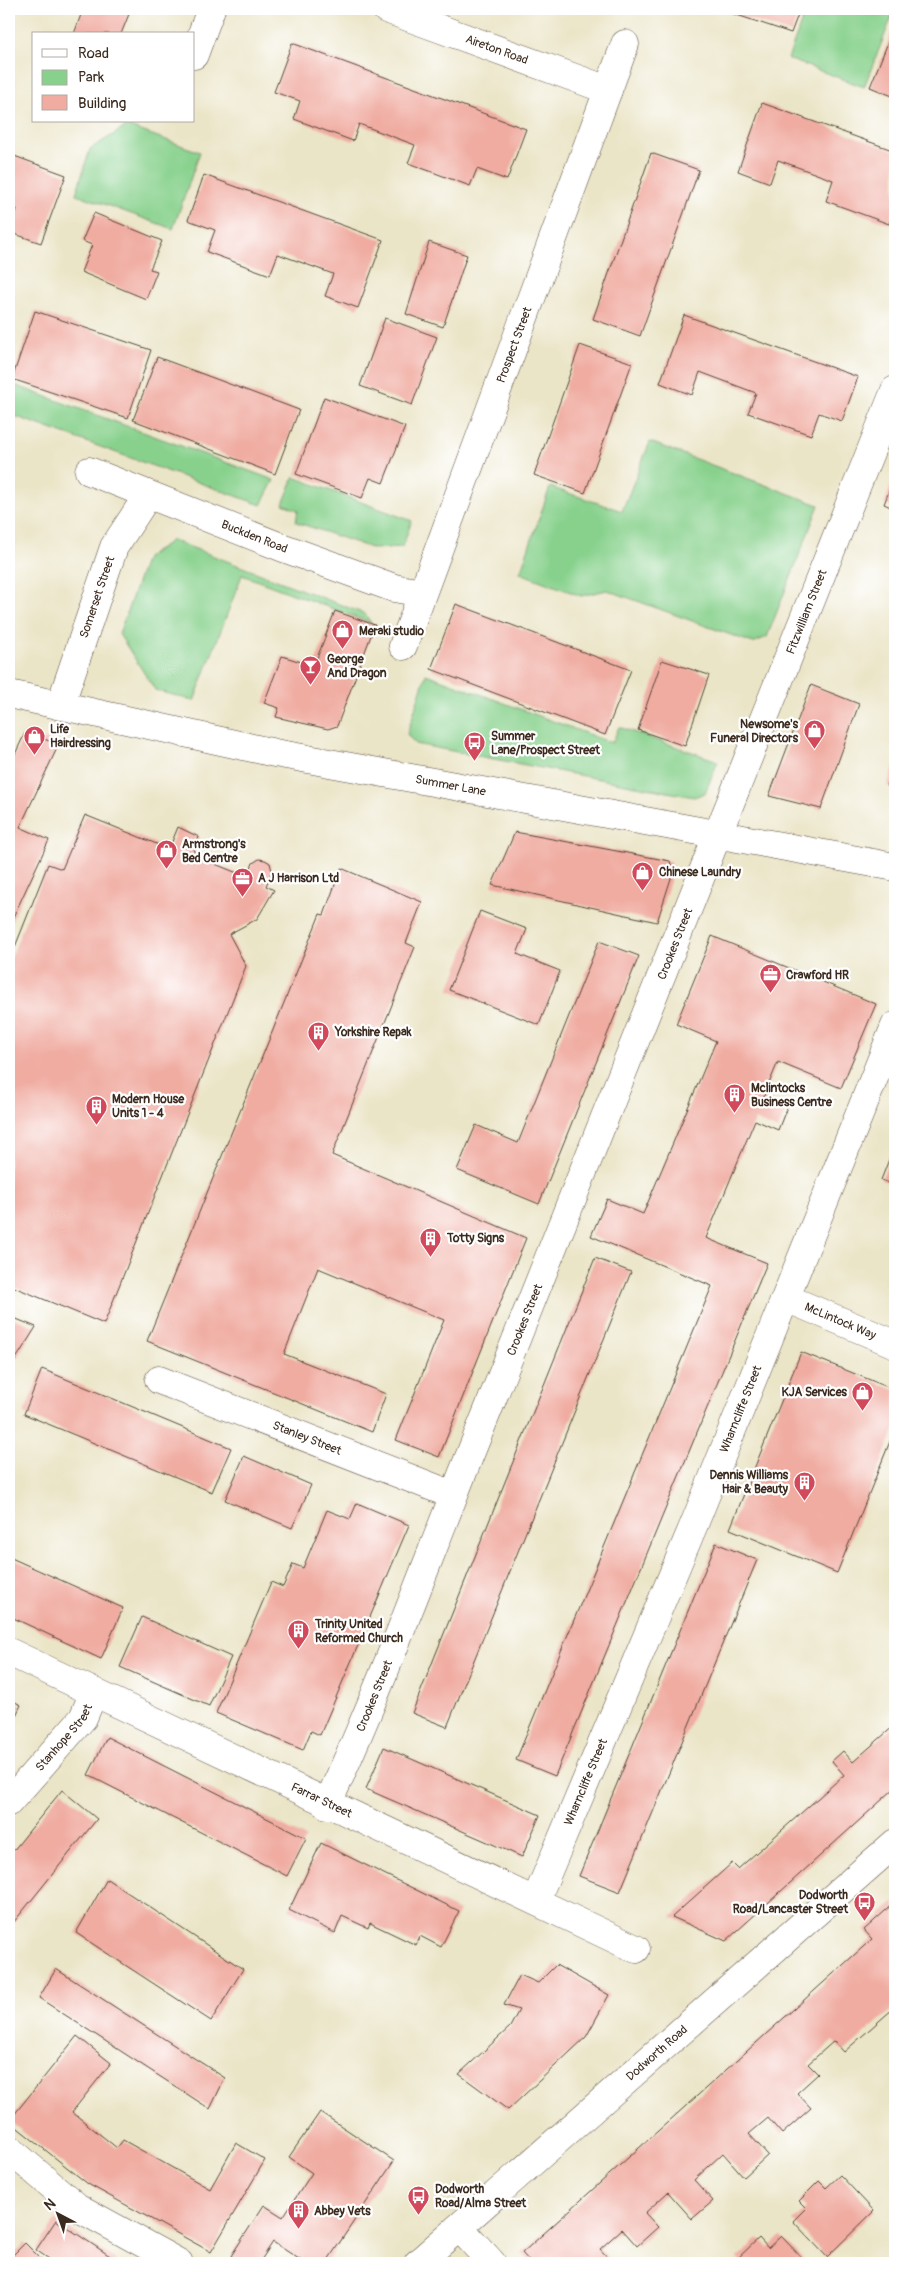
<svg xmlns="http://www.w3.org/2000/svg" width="904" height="2272" font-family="Pangolin,sans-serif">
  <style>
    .green { fill: #88d18d; stroke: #627e56 }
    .building { fill: #f0aca1 }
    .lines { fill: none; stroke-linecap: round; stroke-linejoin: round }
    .minor-casing { stroke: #554638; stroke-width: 29 }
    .tertiary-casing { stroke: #554638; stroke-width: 29 }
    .trunk-casing { stroke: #554638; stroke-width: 29 }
    .minor { stroke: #fff; stroke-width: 28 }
    .tertiary { stroke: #fff; stroke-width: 28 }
    .trunk { stroke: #fff; stroke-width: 28 }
    .labels { text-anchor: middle; stroke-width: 4.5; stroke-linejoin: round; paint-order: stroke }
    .street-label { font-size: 12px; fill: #3b2a1e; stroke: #fff }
    .poi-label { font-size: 12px; font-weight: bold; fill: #3b2a1e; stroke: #fff; text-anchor: start }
  </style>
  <rect width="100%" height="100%" fill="#fff"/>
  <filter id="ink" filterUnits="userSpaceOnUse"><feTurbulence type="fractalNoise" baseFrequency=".02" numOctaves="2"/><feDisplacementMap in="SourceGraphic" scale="10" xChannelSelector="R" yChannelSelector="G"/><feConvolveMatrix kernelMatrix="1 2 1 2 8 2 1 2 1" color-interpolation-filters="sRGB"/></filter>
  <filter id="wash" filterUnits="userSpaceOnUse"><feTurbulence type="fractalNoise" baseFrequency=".0096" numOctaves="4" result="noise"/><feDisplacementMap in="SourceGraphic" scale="20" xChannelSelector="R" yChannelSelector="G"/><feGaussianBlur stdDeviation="1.12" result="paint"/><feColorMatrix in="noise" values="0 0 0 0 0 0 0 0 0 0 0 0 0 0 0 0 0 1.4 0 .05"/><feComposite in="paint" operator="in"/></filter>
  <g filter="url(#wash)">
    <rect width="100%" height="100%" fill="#ebe5c8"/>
    <g class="green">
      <path d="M806 9H895L864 87 788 59Z"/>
      <path d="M127 126 200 152 173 229 76 194 90 149Z"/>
      <path d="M9 383 274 480 261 505 9 414Z"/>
      <path d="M650 442 819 505 767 637 753 643 607 590 581 596 520 573 550 487 622 511Z"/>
      <path d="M294 477 412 521 402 547 374 549 296 522 298 510 283 504Z"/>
      <path d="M172 540 365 614 371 623 242 575 194 701 155 690 119 634 146 558Z"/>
      <path d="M426 674 612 743 619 727 718 761 705 793 694 797 415 744 407 734Z"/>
    </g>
    <g id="blocks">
      <g class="building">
        <path d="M83 9H131L121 34H74Z"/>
        <path d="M719 9H800L791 33Z"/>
        <path d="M895 25V97L870 87Z"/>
        <path d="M292 43 526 129 507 180 477 169 470 186 408 163 415 145 359 124 353 141 294 119 300 101 274 92Z"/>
        <path d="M762 103 895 151V206L889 224 826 201 833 180 778 160 770 183 738 171Z"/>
        <path d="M651 153 699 170 640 336 593 319Z"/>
        <path d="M9 154 66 175 41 243 9 232 17 209 9 206Z"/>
        <path d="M204 175 383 240 358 308 325 296 333 274 278 254 270 275 207 252 215 230 188 220Z"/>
        <path d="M94 213 162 241 150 269 157 271 146 299 81 272 92 245 82 241Z"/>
        <path d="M429 242 467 255 443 327 406 314Z"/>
        <path d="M35 311 151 350 128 418 12 379Z"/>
        <path d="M684 315 858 377 842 421 819 413 811 435 748 413 756 393 700 372 692 395 660 383Z"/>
        <path d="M385 318 437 337 412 405 360 386Z"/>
        <path d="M580 345 632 363 585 493 534 475Z"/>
        <path d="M157 357 299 410 275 474 133 420Z"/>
        <path d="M324 397 405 427 383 483 370 478 362 498 296 474Z"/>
        <path d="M895 476V509L884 504Z"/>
        <path d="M456 604 631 670 605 735 431 669Z"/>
        <path d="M335 611 375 625 337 726 328 729 276 717 279 708 264 703 282 656 314 666Z"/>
        <path d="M662 660 709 675 685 746 638 730Z"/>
        <path d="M811 685 859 704 821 809 769 796Z"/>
        <path d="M25 733 59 744 20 827 49 840 9 926V767Z"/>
        <path d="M895 763V789L887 786Z"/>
        <path d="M85 815 169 849 178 827 199 837 193 855 247 877 253 863 259 859 265 860 270 863 272 871 266 886 274 890 257 919 229 934 246 966 104 1324 9 1285V962L48 864 62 869Z"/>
        <path d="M515 832 670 861 673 872 657 922 492 885Z"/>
        <path d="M341 868 422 902 406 943 415 947 332 1155 526 1238 439 1457 396 1440 444 1320 318 1268 284 1354 386 1394 372 1432 147 1341 320 914 324 915Z"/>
        <path d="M480 911 527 929 517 954 560 971 539 1025 449 990Z"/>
        <path d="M712 936 876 1004 841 1088 778 1062 763 1098 787 1107 778 1130 755 1120 706 1238 767 1263 555 1776 516 1760 712 1286 591 1236 607 1199 643 1214 716 1041 676 1024Z"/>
        <path d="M599 941 639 956 539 1204 457 1170 476 1125 518 1143Z"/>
        <path d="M895 1144V1185L881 1180Z"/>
        <path d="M595 1258 631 1272 447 1727 412 1713Z"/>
        <path d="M9 1316 36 1327 9 1370Z"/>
        <path d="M801 1352 895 1390V1429L837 1573 730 1529Z"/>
        <path d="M42 1369 231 1448 212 1492 24 1414Z"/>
        <path d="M244 1456 311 1485 292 1528 225 1500Z"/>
        <path d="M357 1503 409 1525 320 1735 311 1731 303 1750 216 1713 271 1582 283 1587 293 1564 303 1568 327 1510 350 1519Z"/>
        <path d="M716 1543 757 1560 620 1892 579 1876Z"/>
        <path d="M9 1557 123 1608 101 1659 9 1616Z"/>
        <path d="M142 1617 231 1657 209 1706 120 1667Z"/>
        <path d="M9 1699 21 1705 9 1730Z"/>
        <path d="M895 1725V1788L726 1941 672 1917 732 1863 738 1869 844 1775 832 1761 843 1751 853 1762Z"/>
        <path d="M107 1737 306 1838 287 1876 88 1775Z"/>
        <path d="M384 1747 540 1815 522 1857 366 1789Z"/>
        <path d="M62 1790 97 1819 9 1928V1856Z"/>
        <path d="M321 1843 459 1911 441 1947 420 1936 416 1945 370 1923 368 1928 342 1916 335 1933 289 1910Z"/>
        <path d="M107 1879 243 1969 211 2021 76 1933Z"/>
        <path d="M895 1902V2007L844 2052 834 2041 808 2064 818 2074 797 2093 811 2108 782 2134 768 2118 749 2134 768 2155 744 2177 723 2153 694 2180 713 2201 692 2219 668 2192 645 2213 658 2227 637 2246 622 2229 600 2249 613 2263H531L522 2253 872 1939 864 1930Z"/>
        <path d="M556 1965 609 1995 586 2037 508 2110 459 2074 510 2027 519 2010 504 2005 520 1975 538 1983Z"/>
        <path d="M56 1969 225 2078 210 2109 39 1998Z"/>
        <path d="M77 2036 111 2063 72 2112 117 2148 123 2140 210 2189 236 2143 265 2160 211 2252 88 2184 9 2121Z"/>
        <path d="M320 2112 394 2161 326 2263H305L273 2242 259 2263H242L231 2256 264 2205 283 2217 312 2173 289 2157Z"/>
        <path d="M840 2175 874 2211 827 2257 793 2221 806 2208 799 2201 819 2181 826 2188Z"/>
        <path d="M56 2220 116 2260 113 2263H55L36 2250Z"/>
        <path d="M781 2236 807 2263H741L737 2259 759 2238 768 2248Z"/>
        <path d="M25 2243 44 2262 42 2263H9V2259Z"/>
      </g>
    </g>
  </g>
  <g filter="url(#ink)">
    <use href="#blocks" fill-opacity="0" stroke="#554638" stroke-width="1"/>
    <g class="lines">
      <defs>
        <g id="minor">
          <path id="s1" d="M386 9 608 90"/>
          <path d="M194 55 211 9"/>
          <path id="s2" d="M89 471 281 547 394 588 422 593"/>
          <path id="s3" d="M403 646 625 44"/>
          <path id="s4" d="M60 706 114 547 148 495"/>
          <path id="s5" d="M786 1298 895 1344"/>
          <path id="s6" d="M159 1380 453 1495"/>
          <path id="s7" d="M9 1652 636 1949"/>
          <path id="s8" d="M9 1802 83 1718 94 1692"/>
          <path id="s9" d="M327 1805C386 1677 433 1544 486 1415 625 1074 758 731 895 390"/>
          <path id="s10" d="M536 1900 695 1522 895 1026"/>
          <path d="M9 2149 77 2207 179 2263"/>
          <path d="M459 2227 492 2263"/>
        </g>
        <g id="tertiary">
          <path id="s11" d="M9 694 275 753 895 867"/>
        </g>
        <g id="trunk">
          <path id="s12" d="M418 2263 895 1843"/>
        </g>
      </defs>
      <use href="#minor" class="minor-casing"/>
      <use href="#tertiary" class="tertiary-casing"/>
      <use href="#trunk" class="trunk-casing"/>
      <use href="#minor" class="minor"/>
      <use href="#tertiary" class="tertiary"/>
      <use href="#trunk" class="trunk"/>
    </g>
  </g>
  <defs>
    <symbol id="shop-pin" viewBox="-11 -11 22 30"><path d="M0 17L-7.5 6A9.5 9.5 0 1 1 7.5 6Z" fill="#d1495b" stroke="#fff"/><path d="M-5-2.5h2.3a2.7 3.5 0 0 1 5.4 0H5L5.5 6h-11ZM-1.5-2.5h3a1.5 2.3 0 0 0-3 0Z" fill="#fff"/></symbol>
    <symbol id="bar-pin" viewBox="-11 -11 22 30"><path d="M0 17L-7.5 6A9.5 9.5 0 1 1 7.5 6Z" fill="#d1495b" stroke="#fff"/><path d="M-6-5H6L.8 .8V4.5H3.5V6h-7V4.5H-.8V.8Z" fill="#fff"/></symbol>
    <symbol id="bus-pin" viewBox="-11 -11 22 30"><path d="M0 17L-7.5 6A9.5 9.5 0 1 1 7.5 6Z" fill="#d1495b" stroke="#fff"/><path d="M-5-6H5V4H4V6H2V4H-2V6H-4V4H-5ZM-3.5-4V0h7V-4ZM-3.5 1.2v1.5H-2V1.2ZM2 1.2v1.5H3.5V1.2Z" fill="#fff"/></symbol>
    <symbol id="office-pin" viewBox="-11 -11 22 30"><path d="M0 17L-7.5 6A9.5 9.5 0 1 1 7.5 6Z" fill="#d1495b" stroke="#fff"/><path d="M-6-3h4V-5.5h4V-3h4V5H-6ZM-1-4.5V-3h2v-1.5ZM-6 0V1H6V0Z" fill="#fff"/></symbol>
    <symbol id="building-pin" viewBox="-11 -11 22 30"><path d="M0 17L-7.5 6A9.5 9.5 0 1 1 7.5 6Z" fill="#d1495b" stroke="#fff"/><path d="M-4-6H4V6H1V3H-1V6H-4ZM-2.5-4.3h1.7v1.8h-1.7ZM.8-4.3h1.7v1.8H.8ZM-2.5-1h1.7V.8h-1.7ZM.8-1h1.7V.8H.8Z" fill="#fff"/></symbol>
  </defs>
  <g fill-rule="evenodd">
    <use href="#shop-pin" x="330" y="618" width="25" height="34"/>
    <use href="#bar-pin" x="298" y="654" width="25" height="34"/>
    <use href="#shop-pin" x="802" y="718" width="25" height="34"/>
    <use href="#shop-pin" x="22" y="724" width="25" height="34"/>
    <use href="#bus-pin" x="462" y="730" width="25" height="34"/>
    <use href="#shop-pin" x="154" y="838" width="25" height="34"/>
    <use href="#shop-pin" x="630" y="860" width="25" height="34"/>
    <use href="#office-pin" x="230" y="866" width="25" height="34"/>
    <use href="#office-pin" x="758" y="962" width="25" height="34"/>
    <use href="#building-pin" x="306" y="1020" width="25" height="34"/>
    <use href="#building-pin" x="722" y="1082" width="25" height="34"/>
    <use href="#building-pin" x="84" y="1094" width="25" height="34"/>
    <use href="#building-pin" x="418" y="1226" width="25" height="34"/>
    <use href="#shop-pin" x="850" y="1380" width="25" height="34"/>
    <use href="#building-pin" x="792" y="1470" width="25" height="34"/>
    <use href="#building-pin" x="286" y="1618" width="25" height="34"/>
    <use href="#bus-pin" x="852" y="1890" width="25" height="34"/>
    <use href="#bus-pin" x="406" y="2184" width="25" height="34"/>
    <use href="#building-pin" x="286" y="2198" width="25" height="34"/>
  </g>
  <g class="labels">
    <g class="street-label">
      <text dy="4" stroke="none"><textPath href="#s1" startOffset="118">Aireton Road</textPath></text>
      <text dy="4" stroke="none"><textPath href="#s3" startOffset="321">Prospect Street</textPath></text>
      <text dy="4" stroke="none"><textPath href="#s2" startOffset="178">Buckden Road</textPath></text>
      <text dy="4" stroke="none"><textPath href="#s4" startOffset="115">Somerset Street</textPath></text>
      <text dy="4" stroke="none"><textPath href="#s9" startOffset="1286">Fitzwilliam Street</textPath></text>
      <text dy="4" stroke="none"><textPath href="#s11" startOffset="451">Summer Lane</textPath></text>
      <text dy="4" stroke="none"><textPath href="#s9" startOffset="929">Crookes Street</textPath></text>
      <text dy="4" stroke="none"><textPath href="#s9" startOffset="524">Crookes Street</textPath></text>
      <text dy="4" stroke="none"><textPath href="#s5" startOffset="59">McLintock Way</textPath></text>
      <text dy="4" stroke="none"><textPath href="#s10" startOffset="532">Wharncliffe Street</textPath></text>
      <text dy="4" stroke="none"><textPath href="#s6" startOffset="159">Stanley Street</textPath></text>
      <text dy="4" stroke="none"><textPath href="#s9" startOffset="119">Crookes Street</textPath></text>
      <text dy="4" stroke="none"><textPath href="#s8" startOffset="85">Stanhope Street</textPath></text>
      <text dy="4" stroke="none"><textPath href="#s10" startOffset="128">Wharncliffe Street</textPath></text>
      <text dy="4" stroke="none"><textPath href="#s7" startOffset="346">Farrar Street</textPath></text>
      <text dy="4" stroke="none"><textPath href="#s12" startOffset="318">Dodworth Road</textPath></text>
    </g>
    <g class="poi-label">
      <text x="359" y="635">Meraki studio</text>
      <text x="327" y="663">George<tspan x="327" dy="14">And Dragon</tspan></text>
      <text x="798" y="728" text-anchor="end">Newsome's<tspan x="798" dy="14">Funeral Directors</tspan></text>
      <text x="50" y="733">Life<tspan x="50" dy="14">Hairdressing</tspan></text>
      <text x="491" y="740">Summer<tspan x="491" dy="14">Lane/Prospect Street</tspan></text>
      <text x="182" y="848">Armstrong's<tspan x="182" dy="14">Bed Centre</tspan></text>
      <text x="659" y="876">Chinese Laundry</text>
      <text x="258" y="882">A J Harrison Ltd</text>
      <text x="786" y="979">Crawford HR</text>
      <text x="335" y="1036">Yorkshire Repak</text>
      <text x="751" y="1092">Mclintocks<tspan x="751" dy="14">Business Centre</tspan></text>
      <text x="112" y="1103">Modern House<tspan x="112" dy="14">Units 1 - 4</tspan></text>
      <text x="447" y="1242">Totty Signs</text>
      <text x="847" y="1396" text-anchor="end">KJA Services</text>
      <text x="788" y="1479" text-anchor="end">Dennis Williams<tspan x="788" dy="14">Hair &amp; Beauty</tspan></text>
      <text x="315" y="1628">Trinity United<tspan x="315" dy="14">Reformed Church</tspan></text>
      <text x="848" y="1899" text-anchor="end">Dodworth<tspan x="848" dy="14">Road/Lancaster Street</tspan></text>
      <text x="435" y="2193">Dodworth<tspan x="435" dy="14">Road/Alma Street</tspan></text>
      <text x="314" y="2215">Abbey Vets</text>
    </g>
  </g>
  <rect width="904" height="2272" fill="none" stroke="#fff" stroke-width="30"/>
  <rect x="32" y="32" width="162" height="90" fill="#ffffff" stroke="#b1aaa5"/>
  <rect x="42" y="49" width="25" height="8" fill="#ffffff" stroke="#b1aaa5"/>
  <text x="78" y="58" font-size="15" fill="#3b2a1e">Road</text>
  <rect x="42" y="70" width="25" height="15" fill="#88d18d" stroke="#b1aaa5"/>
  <text x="78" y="82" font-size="15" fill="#3b2a1e">Park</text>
  <rect x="42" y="95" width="25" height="15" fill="#f0aca1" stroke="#b1aaa5"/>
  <text x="78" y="108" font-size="15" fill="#3b2a1e">Building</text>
  <g transform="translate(58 2214) rotate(319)" stroke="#ffffff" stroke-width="4" paint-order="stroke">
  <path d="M0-4L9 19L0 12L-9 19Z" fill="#3b2a1e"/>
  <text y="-8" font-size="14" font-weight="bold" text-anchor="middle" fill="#3b2a1e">N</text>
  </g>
</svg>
